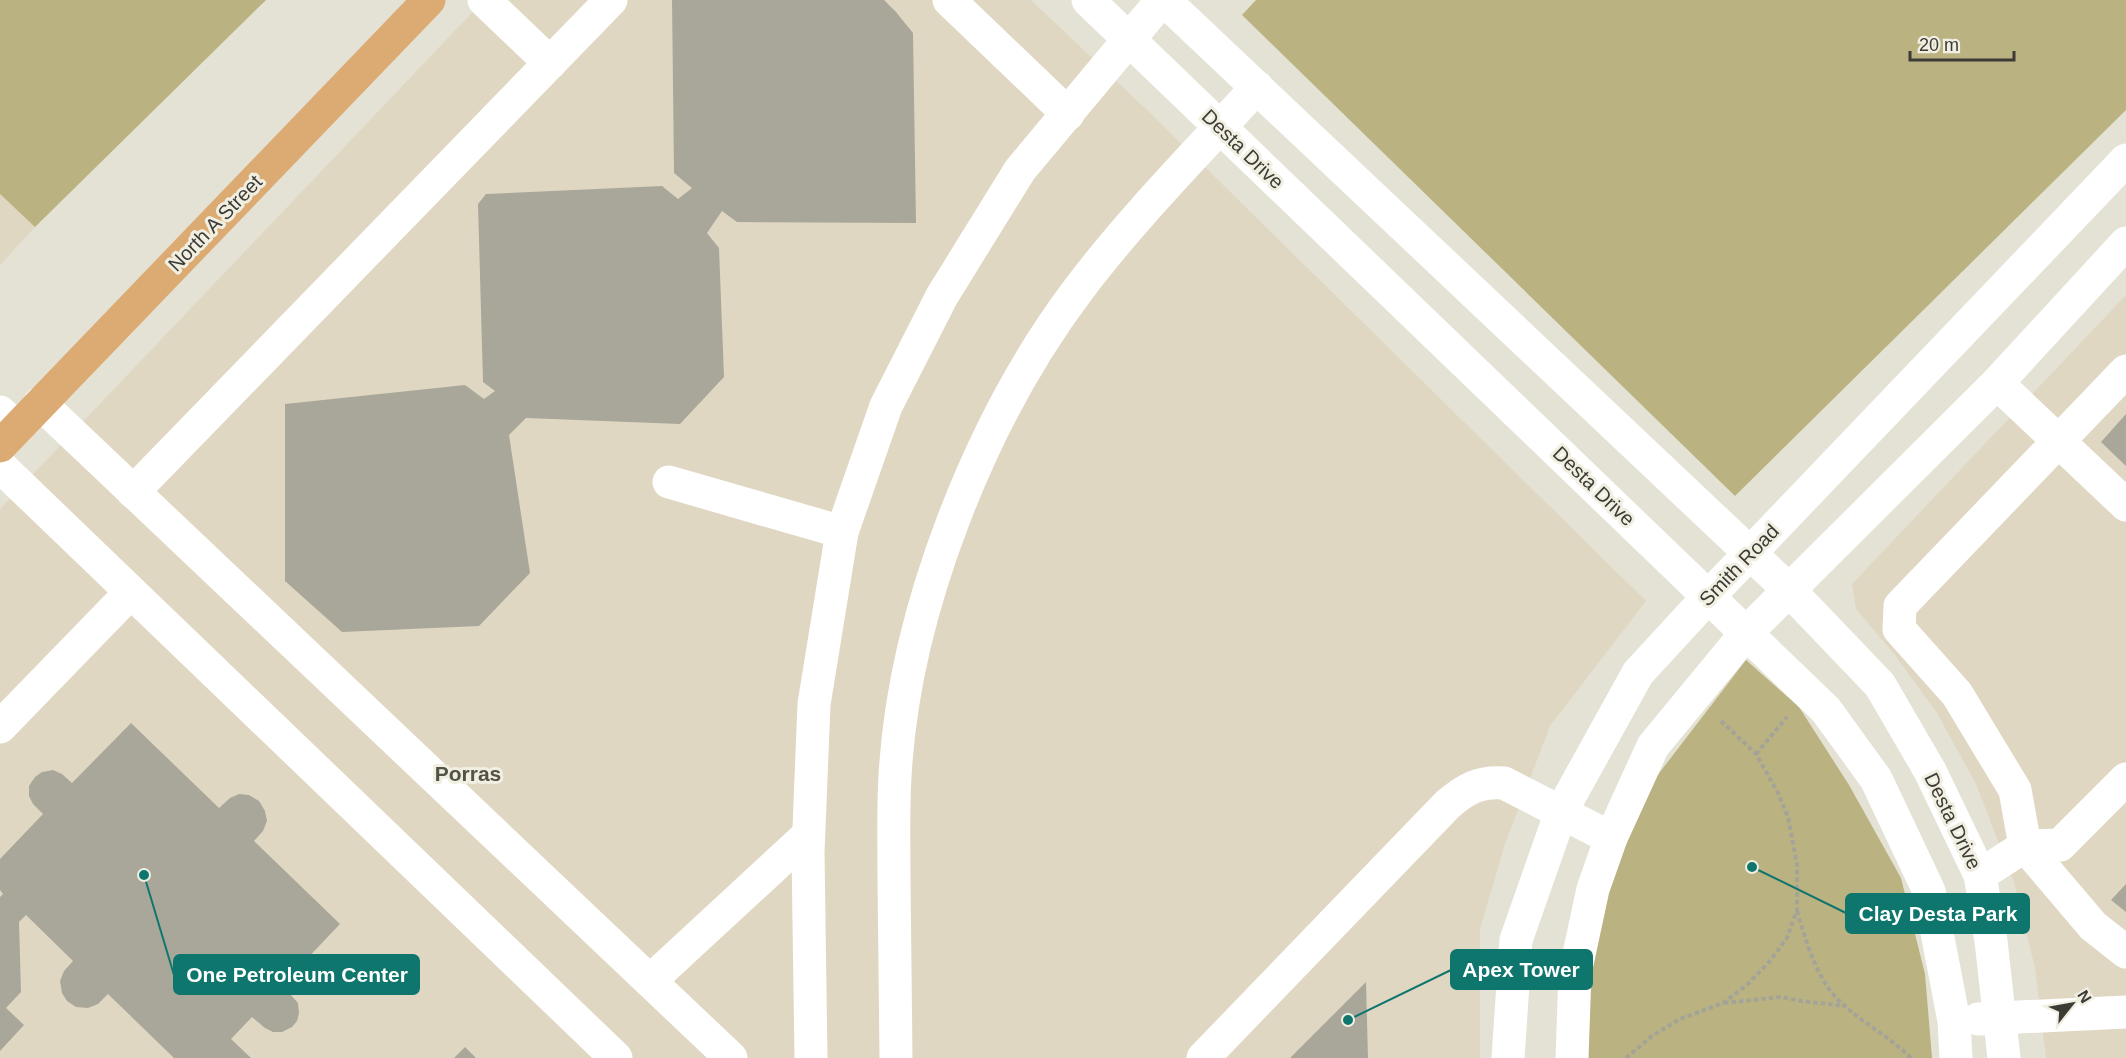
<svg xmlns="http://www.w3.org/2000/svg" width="2126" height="1058" font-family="Helvetica,sans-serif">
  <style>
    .commercial { fill: #e0d7c2 }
    .green { fill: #bab281 }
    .building { fill: #a9a79a }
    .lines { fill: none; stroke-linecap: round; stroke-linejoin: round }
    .path { stroke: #a4a398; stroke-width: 4; stroke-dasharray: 4.5 3; stroke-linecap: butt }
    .minor { stroke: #fff; stroke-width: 33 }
    .major { stroke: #dcab73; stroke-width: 33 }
    .labels { text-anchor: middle; stroke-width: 6; stroke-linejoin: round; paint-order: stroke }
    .street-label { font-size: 20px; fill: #3c3b36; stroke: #f1efe1 }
    .neighbourhood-label { font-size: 21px; font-weight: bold; fill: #535246; stroke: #f1efe1 }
    .leader { fill: none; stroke: #0f766e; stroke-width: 2 }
    .callout-dot { fill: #0f766e; stroke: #f1efe1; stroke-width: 2 }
    .callout { fill: #0f766e; stroke: #0f766e; stroke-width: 2 }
    .callout-label { font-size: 21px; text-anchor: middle; font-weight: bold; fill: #fff }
  </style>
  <rect width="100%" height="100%" fill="#e4e2d4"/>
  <g class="commercial">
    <path d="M484 0H1031L1149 112 1646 601 1550 726 1505 844 1480 929V1058H0V509Z"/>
    <path d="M0 194 35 227 0 265Z"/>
    <path d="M2126 295V1058H2046L2035 968 2014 882 1976 784 1937 713 1894 654 1856 609 1852 584Z"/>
  </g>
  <g class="green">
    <path d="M0 0H266L35 227 0 194Z"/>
    <path d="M1256 0H2126V110L1735 496 1242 15Z"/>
    <path d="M1746 660 1799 707 1849 785 1901 878 1925 974 1932 1058H1581L1583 996 1610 855 1650 785Z"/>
  </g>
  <g class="building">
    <path d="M672 0H884L896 12 913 33 916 223 737 222 722 211 707 233 719 248 724 377 680 424 526 418 509 435 530 573 479 626 342 632 285 581V404L465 385 484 399 495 391 483 382 478 204 486 194 662 186 678 199 692 188 674 173Z"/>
    <path d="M2126 414V466L2101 442Z"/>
    <path d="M131 723 219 808 230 798 239 794 249 795 259 801 265 811 267 821 263 831 254 841 340 924 282 985 298 1003 299 1013 297 1021 292 1027 282 1032H273L265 1028 252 1017 231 1039 251 1058H174L108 994 98 1004 88 1008 76 1007 67 1001 62 993 60 981 64 971 73 961 26 915 19 922 21 992 6 1008 24 1025 0 1051V897L3 894 0 890V859L43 814 33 804 29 796V786L35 777 42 772 53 770 62 774 72 783Z"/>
    <path d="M2126 884V912L2111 900Z"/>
    <path d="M1366 982 1368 1058H1290Z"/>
    <path d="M465 1047 476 1058H454Z"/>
  </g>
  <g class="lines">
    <g class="path">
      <path d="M1756 754 1787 717"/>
      <path d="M1797 911C1805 938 1813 966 1829 989 1850 1017 1886 1033 1911 1058"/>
      <path d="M1724 1003 1781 997 1801 1001 1845 1006"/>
      <path d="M1626 1058 1652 1036 1680 1019 1723 1003 1747 985 1770 961 1787 938 1797 910V864L1788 817 1778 793 1756 754 1720 720"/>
    </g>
    <g class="minor">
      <path d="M484 0 550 63"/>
      <path d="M949 0 1068 114"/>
      <path d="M1088 0 1826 710 1876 779 1929 891 1954 1021 1956 1058"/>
      <path d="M1164 0 1790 591 1880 685 1930 771 1980 875 1991 941 2004 1058"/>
      <path d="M2126 371 1900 606 1899 629 1957 694 2015 790 2025 846 2093 926 2126 952"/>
      <path d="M1997 383 2126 505"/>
      <path d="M40 403 731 1058"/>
      <path d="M0 412 17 428"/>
      <path d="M0 466 616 1058"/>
      <path d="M669 482 842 532"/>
      <path d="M133 492 611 0"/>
      <path d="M0 727 131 592"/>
      <path d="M1980 875 2025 846 2060 845 2126 779"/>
      <path d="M650 981 808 835"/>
      <path d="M1978 1019 2126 1012"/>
      <path d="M811 1058 808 853 814 704 842 532 886 406 942 296 1020 170 1162 0"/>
      <path d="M896 1058C895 998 895 939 894 879 894 845 893 810 895 776 904 613 980 420 1078 290 1132 218 1197 153 1257 87"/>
      <path d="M1203 1058 1448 804C1466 789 1479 781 1504 783L1611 838"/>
      <path d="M1508 1058 1516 940 1561 812 1638 673 1709 596 2126 160"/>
      <path d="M1572 1058 1575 973 1593 889 1611 838 1653 746 1747 632 1997 383 2126 243"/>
    </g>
    <path class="major" d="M0 446 429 0"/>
  </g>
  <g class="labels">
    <g class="street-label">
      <text transform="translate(1243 149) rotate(44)" y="7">Desta Drive</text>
      <text transform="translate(215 223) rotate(-46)" y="7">North A Street</text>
      <text transform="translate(1594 486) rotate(44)" y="7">Desta Drive</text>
      <text transform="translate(1739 565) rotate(-46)" y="7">Smith Road</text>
      <text transform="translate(1953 821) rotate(64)" y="7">Desta Drive</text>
    </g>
    <g class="neighbourhood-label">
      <text x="468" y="781">Porras</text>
    </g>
  </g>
  <path class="leader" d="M1752 867L1846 913M1348 1020L1451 970M144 875L174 975"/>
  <g class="callout-dot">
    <circle cx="1752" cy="867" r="6"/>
    <circle cx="1348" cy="1020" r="6"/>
    <circle cx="144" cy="875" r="6"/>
  </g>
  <g class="callout">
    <rect x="1846" y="894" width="183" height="39" rx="6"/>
    <rect x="1451" y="950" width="141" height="39" rx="6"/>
    <rect x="174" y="955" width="245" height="39" rx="6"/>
  </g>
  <g class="callout-label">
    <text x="1938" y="921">Clay Desta Park</text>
    <text x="1521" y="977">Apex Tower</text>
    <text x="297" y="982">One Petroleum Center</text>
  </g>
  <g transform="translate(2072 1004) rotate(59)" stroke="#f1efe1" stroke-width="4.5" paint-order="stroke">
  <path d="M0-4.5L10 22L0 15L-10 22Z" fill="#3c3b36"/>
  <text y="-9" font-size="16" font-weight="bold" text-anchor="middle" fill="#3c3b36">N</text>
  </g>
  <path d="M1910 51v9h104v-9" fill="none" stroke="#3c3b36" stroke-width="3"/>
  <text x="1919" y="51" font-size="18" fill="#3c3b36" stroke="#f1efe1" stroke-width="4.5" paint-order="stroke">20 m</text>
</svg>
